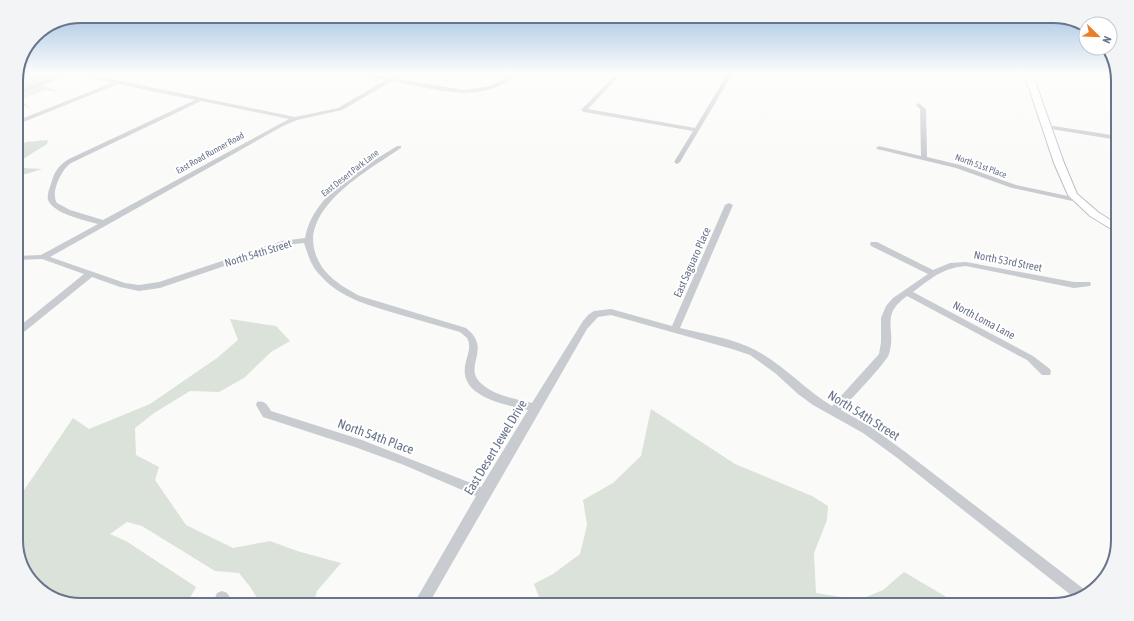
<svg xmlns="http://www.w3.org/2000/svg" width="1134" height="621" font-family="'Asap Condensed',sans-serif">
  <style>
    .green { fill: #dae2d9 }
    .lines { fill: none; stroke-linecap: round; stroke-linejoin: round }
    .secondary-casing { stroke: #bcc0c6; stroke-width: 2 }
    .street { fill: #c8cbcf; fill-rule: evenodd }
    .secondary { fill: #fff; fill-rule: evenodd }
    .labels { text-anchor: middle; stroke-width: 4; stroke-linejoin: round; paint-order: stroke }
    .far-street-label { font-size: 9px; fill: #68748a; stroke: #fff }
    .street-label { font-size: 11px; fill: #68748a; stroke: #fff }
    .near-street-label { font-size: 13px; fill: #68748a; stroke: #fff }
    .rim { fill: none; stroke: #68748a; stroke-width: 2 }
  </style>
  <rect width="100%" height="100%" fill="#fafaf8"/>
  <g class="green">
    <path d="M18 73H63L16 91V77Z"/>
    <path d="M63 78 42 86 60 91 45 90 21 99 24 103 31 108 16 103V94Z"/>
    <path d="M48 140 47 144 23 159 21 168 42 169 26 174H16V149L26 142Z"/>
    <path d="M230 319 276 326 290 341 271 352 244 378 219 392 190 391 154 413 135 428 136 455 159 467 155 480 186 525 233 548 270 541 297 551 341 563 317 591 313 605H261L251 588 239 573 215 571 142 526 127 522 110 534 126 541 196 587 191 596 189 605H81L48 596 25 573 16 544V502L73 418 89 429 150 404 217 358 238 340Z"/>
    <path d="M651 409 735 464 812 496 828 506 827 520 814 553 816 593 859 600 883 590 904 572 960 605H542L534 584 553 574 580 554 587 525 583 500 613 483 641 456Z"/>
  </g>
  <g class="lines">
    <defs>
      <path id="secondary" d="M1024 73H1032L1064 163 1077 194 1098 212 1118 225V233L1090 216 1068 195 1054 163Z"/>
    </defs>
    <use href="#secondary" class="secondary-casing"/>
    <g class="street">
      <path d="M65 73H73L16 95V91Z"/>
      <path d="M83 73 295 117 338 108 386 80 352 73H364L390 78 398 73H404L396 79 464 90 490 86 502 80 512 73H517C484 107 432 88 392 81L342 110 297 120 283 126 50 257 125 283 139 285 159 282 282 241 305 238C313 194 362 168 397 146H401V148C370 169 301 207 315 252 321 274 341 286 360 296L466 328C494 350 460 367 483 385 496 396 516 399 532 403L583 321 588 315 594 311 611 309 672 326 725 205 729 203 733 205 680 328C704 334 736 339 757 351 785 366 805 390 832 406L879 354 881 342V318L886 306 893 298 928 274 871 246 870 244 871 242H877L933 270 950 263 966 262 1074 282H1090L1091 284 1090 286 1074 288 966 266C942 268 932 278 913 292L1033 356 1050 369 1051 372 1050 375H1042L1027 360 907 296C879 316 897 328 889 354 887 362 849 401 841 410L871 427 904 451 1089 593 1086 596 1076 599 896 457 863 433 813 405 798 394 775 373 750 355 732 349 611 315 598 317 587 329 428 605H413L476 496 404 465 355 447 263 417 256 405 257 402C265 400 267 405 271 411L362 440 481 487 528 410C511 406 489 402 475 391 452 371 476 353 467 338 465 336 462 334 460 332 440 326 421 321 401 315 372 306 340 299 320 275 311 266 308 255 304 243L286 245 160 288 139 291 120 287 92 277 19 336 16 337V329L84 274 42 259 16 260V256L41 255 98 224C84 220 54 214 48 200 47 195 49 189 51 184 54 172 59 164 71 158L195 100 118 84 16 125V121L112 83 84 76ZM201 101 289 119 103 220 70 210 57 203C50 192 62 169 71 163Z"/>
      <path d="M617 73H622L588 109 695 128 728 73H733L680 162 677 164 674 162 693 131 584 112 581 110Z"/>
      <path d="M1107 73H1117L1118 76 1107 74Z"/>
      <path d="M919 103 926 109 927 157 960 165 1016 185 1077 198 1081 200 1077 202 1012 188 956 168 877 149 876 148 879 146 921 156 920 109 916 105Z"/>
      <path d="M1047 125 1118 136V140L1045 128 1044 127Z"/>
      <path d="M222 591 227 593 235 605H219L215 598 217 593Z"/>
    </g>
    <use href="#secondary" class="secondary"/>
  </g>
  <linearGradient id="sky" x2="0" y2="1"><stop stop-color="#99bddf"/><stop offset="0.46" stop-color="#fdfdfc"/><stop offset="1" stop-color="#fdfdfc" stop-opacity="0"/></linearGradient>
  <rect width="1134" height="160" fill="url(#sky)"/>
  <g class="labels">
    <g class="far-street-label">
      <text transform="translate(210 153) rotate(-29)" y="3">East Road Runner Road</text>
      <text transform="translate(981 166) rotate(20)" y="3">North 51st Place</text>
      <text transform="translate(350 173) rotate(-38)" y="3">East Desert Park Lane</text>
    </g>
    <g class="street-label">
      <text transform="translate(258 253) rotate(-17)" y="4">North 54th Street</text>
      <text transform="translate(1008 261) rotate(11)" y="4">North 53rd Street</text>
      <text transform="translate(692 262) rotate(-66)" y="4">East Saguaro Place</text>
      <text transform="translate(984 320) rotate(28)" y="4">North Loma Lane</text>
    </g>
    <g class="near-street-label">
      <text transform="translate(864 415) rotate(32)" y="5">North 54th Street</text>
      <text transform="translate(376 436) rotate(20)" y="5">North 54th Place</text>
      <text transform="translate(495 447) rotate(-59)" y="5">East Desert Jewel Drive</text>
    </g>
  </g>
  <path d="M0 0H1134V621H0ZM81 23H1053A58 58 0 0 1 1111 81V540A58 58 0 0 1 1053 598H81A58 58 0 0 1 23 540V81A58 58 0 0 1 81 23Z" fill="#f3f4f6" fill-rule="evenodd"/>
  <path class="rim" d="M81 23H1053A58 58 0 0 1 1111 81V540A58 58 0 0 1 1053 598H81A58 58 0 0 1 23 540V81A58 58 0 0 1 81 23Z"/>
  <g transform="translate(1098 36) rotate(113)"><circle r="19" fill="#ffffff" stroke="#c3c7d0"/>
  <path d="M0-3L7 15L0 10L-7 15Z" fill="#ec7c26"/>
  <text y="-6" font-size="11" font-weight="bold" text-anchor="middle" fill="#68748a">N</text>
  </g>
</svg>
